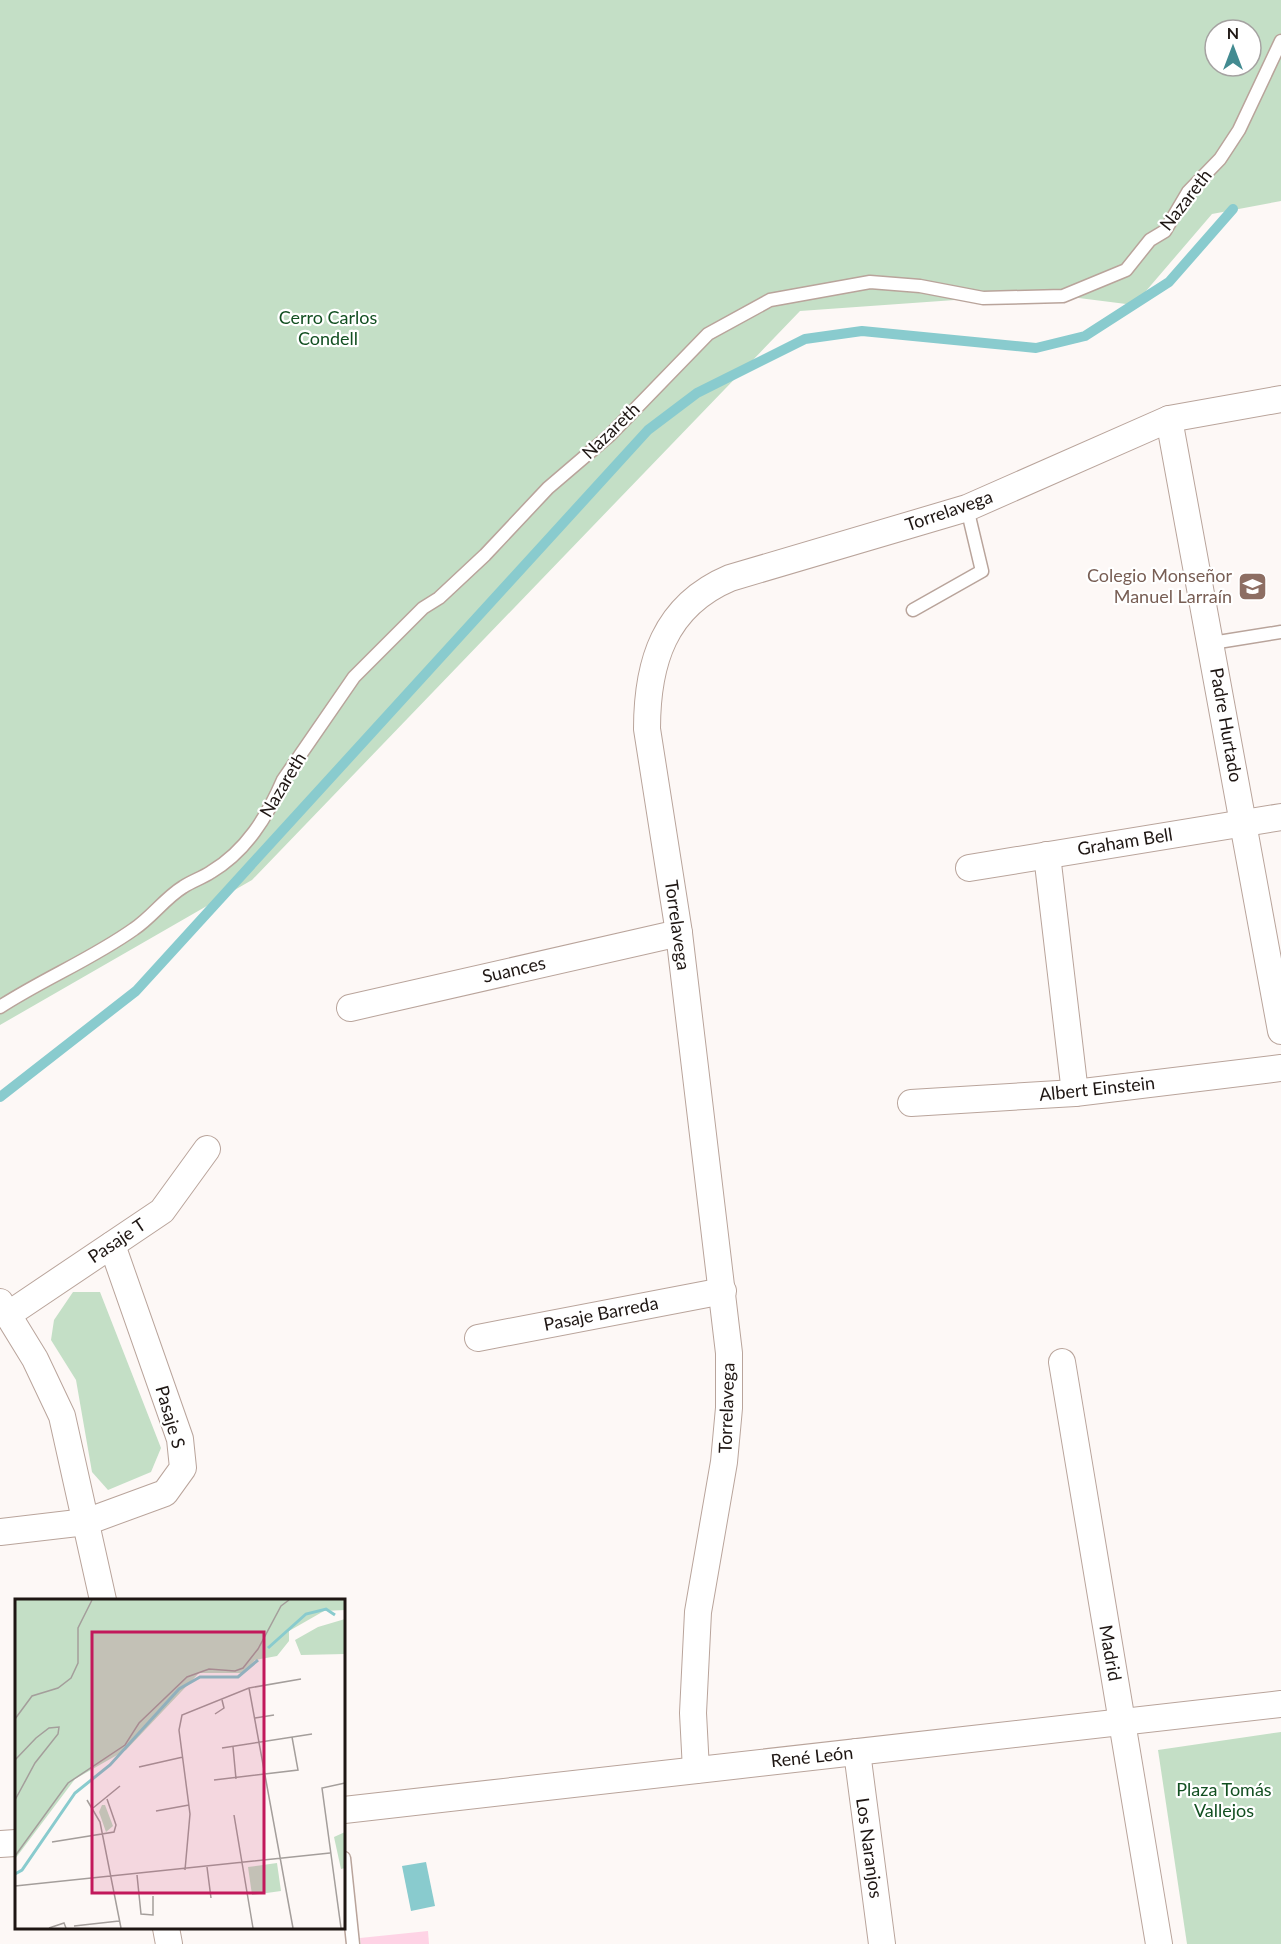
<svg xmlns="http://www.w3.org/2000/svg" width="1281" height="1944" font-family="Lato,sans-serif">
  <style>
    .green { fill: #c4dfc6; fill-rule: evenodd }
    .water { fill: #89cbce }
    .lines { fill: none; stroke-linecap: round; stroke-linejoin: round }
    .stream { stroke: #89cbce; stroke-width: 10 }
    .building { fill: #fed3e5 }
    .lane-casing { stroke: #b9a49b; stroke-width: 15 }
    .street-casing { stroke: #b9a49b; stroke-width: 28 }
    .lane { stroke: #fff; stroke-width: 12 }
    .street { stroke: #fff; stroke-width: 26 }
    .labels { text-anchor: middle; stroke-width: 4.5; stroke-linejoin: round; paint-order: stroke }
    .street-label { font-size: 18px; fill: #1e1613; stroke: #fff }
    .park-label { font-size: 18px; fill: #124f21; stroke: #fff }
    .education-label { font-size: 18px; fill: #785e54; stroke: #fff; text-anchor: end }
    .inset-river { fill: none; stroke: #89cbce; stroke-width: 3 }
    .inset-road { fill: none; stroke: #a49e9b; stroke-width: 1.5 }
    .view { fill: #c2185b; fill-opacity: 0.15; stroke: #c2185b; stroke-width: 3 }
    .inset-edge { fill: none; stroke: #1e1613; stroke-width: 3 }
  </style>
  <rect width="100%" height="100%" fill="#fdf8f6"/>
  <g class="green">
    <path d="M0 0H1281V201L1212 214 1134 305 1063 296 983 298 800 311 252 880 0 1025ZM1215 30H1251V66H1215Z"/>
    <path d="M73 1292H100L161 1448 151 1472 108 1490 92 1472 76 1380 51 1340 54 1320Z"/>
    <path d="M1281 1732V1944H1187L1158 1750Z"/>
  </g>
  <path class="water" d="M426 1862 435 1906 411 1911 402 1866Z"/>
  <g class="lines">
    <path class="stream" d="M0 1097 136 991 648 430 697 393 805 339 862 331 1036 348 1085 336 1169 282 1233 209"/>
  </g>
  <path class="building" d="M428 1931 429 1944H361L360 1938Z"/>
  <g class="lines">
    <defs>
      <g id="lane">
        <path d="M913 610 982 571 967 508"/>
        <path d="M1212 643 1281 632"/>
        <path d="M0 1007C43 979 92 959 134 929 152 917 165 898 183 887 192 881 202 878 211 872 246 851 267 817 283 780L354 677 423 608 439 598 485 555 548 488 610 435 708 334 770 300 870 282 920 286 983 298 1063 296 1126 270 1150 240 1165 231 1188 192 1220 159 1239 130 1281 41"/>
        <path d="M344 1858 353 1944"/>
      </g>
      <g id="street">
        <path d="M1169 419 1281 1031"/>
        <path d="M1047 855 1075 1093"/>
        <path d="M969 868 1281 817"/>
        <path d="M350 1008 679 933"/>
        <path d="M911 1103 1075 1093 1281 1068"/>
        <path d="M0 1302 35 1359 62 1416 103 1600"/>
        <path d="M9 1314 162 1211 207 1149"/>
        <path d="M478 1338 723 1291"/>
        <path d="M1062 1362 1159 1944"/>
        <path d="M0 1532 86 1522 165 1493 183 1468 180 1439 112 1245"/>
        <path d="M857 1752 882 1944"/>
        <path d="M696 1770 693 1713 698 1612 724 1462 729 1408V1353L679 933 647 729C647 663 664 606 730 578L967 508 1169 419 1281 399"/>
        <path d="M344 1810 1281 1704"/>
        <path d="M0 1844 16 1843"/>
        <path d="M166 1928 169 1944"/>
      </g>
    </defs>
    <use href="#lane" class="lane-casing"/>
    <use href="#street" class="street-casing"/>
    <use href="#lane" class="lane"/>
    <use href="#street" class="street"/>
  </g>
  <defs>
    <symbol id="school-square" viewBox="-11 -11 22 22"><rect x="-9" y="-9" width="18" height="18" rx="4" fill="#8d6e63" stroke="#fff"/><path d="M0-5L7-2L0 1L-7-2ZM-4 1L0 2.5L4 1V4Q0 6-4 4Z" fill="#fff"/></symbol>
  </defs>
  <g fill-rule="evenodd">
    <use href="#school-square" x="1236" y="570" width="33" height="33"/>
  </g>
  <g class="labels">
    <g class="street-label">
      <text transform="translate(1186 200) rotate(-52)" y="6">Nazareth</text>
      <text transform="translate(611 431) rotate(-44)" y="6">Nazareth</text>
      <text transform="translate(949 511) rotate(-19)" y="6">Torrelavega</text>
      <text transform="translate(1226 725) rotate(80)" y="6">Padre Hurtado</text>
      <text transform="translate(283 785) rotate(-59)" y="6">Nazareth</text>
      <text transform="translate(1125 842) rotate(-9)" y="6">Graham Bell</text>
      <text transform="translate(677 925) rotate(82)" y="6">Torrelavega</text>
      <text transform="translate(514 970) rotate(-13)" y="6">Suances</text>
      <text transform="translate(1097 1089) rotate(-6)" y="6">Albert Einstein</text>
      <text transform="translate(117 1241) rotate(-34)" y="6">Pasaje T</text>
      <text transform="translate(601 1314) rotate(-11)" y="6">Pasaje Barreda</text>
      <text transform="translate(727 1408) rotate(-88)" y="6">Torrelavega</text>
      <text transform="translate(170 1417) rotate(74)" y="6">Pasaje S</text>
      <text transform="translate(1110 1653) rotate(80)" y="6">Madrid</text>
      <text transform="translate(812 1757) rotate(-6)" y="6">René León</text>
      <text transform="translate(869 1848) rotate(82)" y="6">Los Naranjos</text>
    </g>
    <g class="park-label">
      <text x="328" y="324">Cerro Carlos<tspan x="328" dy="21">Condell</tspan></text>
      <text x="1224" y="1796">Plaza Tomás<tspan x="1224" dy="21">Vallejos</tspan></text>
    </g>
    <g class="education-label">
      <text x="1232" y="582">Colegio Monseñor<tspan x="1232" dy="21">Manuel Larraín</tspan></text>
    </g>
  </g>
  <g transform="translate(15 1599)">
    <rect width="330" height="330" fill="#fdf8f6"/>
    <path d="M0 1H330V11L309 12 274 32V42L262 57 240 61 229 74H184L111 151 60 180 0 260ZM330 20V55L286 56 280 41 303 28ZM87 206H90L98 227 91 233 84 213ZM330 233V269L326 270 319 238ZM262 264 266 292 237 296 233 268Z" fill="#c4dfc6"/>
    <path class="inset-river" d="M253 49 291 15 311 10 320 16M0 275 7 271 60 194 95 166 164 90 185 78H223L243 61"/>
    <path class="inset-road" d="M234 89 278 329M200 115 209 109 207 101M240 119 259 116M0 120 17 97 43 89 56 79 63 64V29L77 1M218 148 221 180M207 149 297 135M0 161 21 139 34 129 44 128 43 135 20 164 0 201M124 168 168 158M199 181 283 171 277 138M72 201 85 223 106 329M78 209 105 187M141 212 174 206M219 216 238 329M37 243 99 233 101 226 92 200M0 257 53 184 110 146 124 124 172 78 194 70 220 72 228 69 243 50 266 7 274 1M192 268 196 299M170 271 175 215 164 131 167 116 234 89 286 80M122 276 126 315 138 316V297M0 287 315 254M59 327 104 322M34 329 49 324 51 329M326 329 307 189 330 184"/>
    <path class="view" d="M77 33H249V294H77Z"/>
    <rect width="330" height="330" class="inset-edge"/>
  </g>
  <g transform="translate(1233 48)"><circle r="28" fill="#ffffff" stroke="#a5a2a1" stroke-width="1.5"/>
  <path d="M0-4.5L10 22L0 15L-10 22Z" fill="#438b91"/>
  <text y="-9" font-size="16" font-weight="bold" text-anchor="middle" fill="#1e1613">N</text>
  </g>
</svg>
